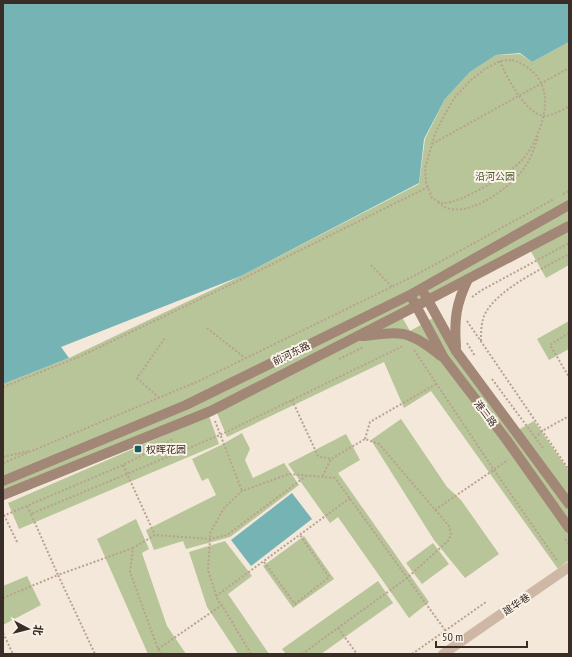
<svg xmlns="http://www.w3.org/2000/svg" width="572" height="657" font-family="'PT Sans Narrow','Noto Sans SC',sans-serif">
  <style>
    .green { fill: #b7c599 }
    .water { fill: #76b3b5 }
    .lines { fill: none; stroke-linecap: round; stroke-linejoin: round }
    .path { stroke: #baa18f; stroke-width: 2; stroke-dasharray: 2 2; stroke-linecap: butt }
    .street { stroke: #ceb7a5; stroke-width: 10 }
    .secondary { stroke: #a28676; stroke-width: 10 }
    .poi-dot { fill: #185b5f; stroke: #fbf2e8; stroke-width: 1.5 }
    .labels { text-anchor: middle; stroke-width: 4; stroke-linejoin: round; paint-order: stroke }
    .park-label { font-size: 10px; fill: #485a28; stroke: #fbf2e8 }
    .street-label { font-size: 10px; fill: #392d27; stroke: #fbf2e8 }
    .poi-label { font-size: 10px; fill: #392d27; stroke: #fbf2e8; text-anchor: start }
  </style>
  <rect width="100%" height="100%" fill="#f4e8db"/>
  <g class="green">
    <path d="M569 42V223L211 409 3 498V384L69 358 241 276 419 184 425 139 445 99 470 72 496 55 520 54 532 62Z"/>
    <path d="M569 227V265L546 278 529 248Z"/>
    <path d="M402 317 410 331 433 318 569 511V560L558 569 431 391 404 408 384 362 227 437 217 413Z"/>
    <path d="M569 321V349L549 360 537 339Z"/>
    <path d="M209 416 219 444 19 529 8 503Z"/>
    <path d="M401 419 447 487 461 500 499 554 465 578 434 540 371 440Z"/>
    <path d="M534 421 569 471V503L518 430Z"/>
    <path d="M242 433 250 449 245 460 253 478 284 463 299 485 230 537 186 549 183 541 154 550 146 530 216 495 208 478 202 481 192 459 221 445Z"/>
    <path d="M346 434 360 460 338 473 429 602 409 618 338 517 330 523 288 464Z"/>
    <path d="M136 519 149 549 142 553 167 626 186 654H148L97 539Z"/>
    <path d="M304 536 334 579 293 608 263 566Z"/>
    <path d="M225 541 252 576 228 594 269 654H238L207 607 189 552Z"/>
    <path d="M433 543 449 564 422 584 406 563Z"/>
    <path d="M27 576 41 605 3 625V586Z"/>
    <path d="M378 581 393 603 321 654H286L282 649Z"/>
  </g>
  <g class="water">
    <path d="M3 3H569V42L532 62 520 53 496 55 470 72 445 99 424 139 419 183 241 276 61 347 69 358 3 384Z"/>
    <path d="M292 493 312 519 251 566 231 540Z"/>
  </g>
  <g class="lines">
    <g class="path">
      <path d="M512 60C549 72 551 104 537 135 533 145 528 154 521 161 509 174 460 204 443 203 440 203 436 200 432 198L426 182 425 168 435 134 445 114 455 97 470 81 485 69 500 61Z"/>
      <path d="M500 61C506 76 527 117 546 116 554 115 562 110 569 106"/>
      <path d="M432 144 569 68"/>
      <path d="M563 194 569 191"/>
      <path d="M438 202C460 226 512 187 525 167 531 158 535 147 538 136"/>
      <path d="M371 265 392 287"/>
      <path d="M472 297 482 290 569 243"/>
      <path d="M467 321 569 470"/>
      <path d="M207 328 245 358"/>
      <path d="M569 333 550 345 569 377"/>
      <path d="M481 341C481 333 481 324 484 316 496 289 544 268 569 254"/>
      <path d="M467 343 475 356"/>
      <path d="M414 350 494 470 558 562"/>
      <path d="M339 359 364 347"/>
      <path d="M492 379 543 448"/>
      <path d="M3 387 81 356 240 280 428 187"/>
      <path d="M159 398 137 378 165 338"/>
      <path d="M292 400 318 456 331 459"/>
      <path d="M215 421 242 491"/>
      <path d="M535 438 542 431 569 416"/>
      <path d="M365 439 370 422 436 384"/>
      <path d="M3 457 29 451"/>
      <path d="M3 463 199 381 414 276 554 199"/>
      <path d="M123 465 155 535"/>
      <path d="M27 506 31 514"/>
      <path d="M435 510 508 460"/>
      <path d="M4 515 18 544"/>
      <path d="M3 516 123 465 173 439"/>
      <path d="M565 539 569 544"/>
      <path d="M133 548 58 575 31 514 220 435 403 346"/>
      <path d="M264 562 295 604 329 577 300 535"/>
      <path d="M216 596 350 498"/>
      <path d="M3 598 58 575 95 654"/>
      <path d="M338 628 357 654"/>
      <path d="M3 633 13 654"/>
      <path d="M158 649 222 605"/>
      <path d="M162 654 158 649 130 572 133 548 155 535 210 539 227 535 306 476"/>
      <path d="M251 654 222 605 218 601 208 570 210 539V533L224 508 242 491 289 474 335 478 450 637"/>
      <path d="M302 654 407 578 449 540 451 534 449 526 379 444 365 439 331 459 322 477"/>
      <path d="M412 654 486 602"/>
    </g>
    <path class="street" d="M443 654 569 567"/>
    <g class="secondary">
      <path d="M425 295 456 351 569 504"/>
      <path d="M413 300 444 358 506 439 569 528"/>
      <path d="M362 336C376 335 399 330 412 337 423 341 432 349 441 356"/>
      <path d="M456 347C454 319 456 304 468 279"/>
      <path d="M3 481 186 405 410 295 569 205"/>
      <path d="M3 495 211 411 428 300 569 226"/>
    </g>
  </g>
  <rect class="poi-dot" x="134" y="445" width="8" height="8" rx="2"/>
  <g class="labels">
    <g class="park-label">
      <text x="495" y="180">沿河公园</text>
    </g>
    <g class="street-label">
      <text transform="translate(291 353) rotate(-26)" y="4">前河东路</text>
      <text transform="translate(486 413) rotate(53)" y="4">港二路</text>
      <text transform="translate(516 604) rotate(-34)" y="4">建华巷</text>
    </g>
    <g class="poi-label">
      <text x="146" y="453">权晖花园</text>
    </g>
  </g>
  <rect width="572" height="657" fill="none" stroke="#392d27" stroke-width="8"/>
  <g transform="translate(28 629) rotate(97)" stroke="#fbf2e8" stroke-width="3" paint-order="stroke">
  <path d="M0-3L7 15L0 10L-7 15Z" fill="#392d27"/>
  <text y="-6" font-size="11" font-weight="bold" text-anchor="middle" fill="#392d27">北</text>
  </g>
  <path d="M436 641v6h91v-6" fill="none" stroke="#392d27" stroke-width="2"/>
  <text x="442" y="641" font-size="12" fill="#392d27" stroke="#fbf2e8" stroke-width="3" paint-order="stroke">50 m</text>
</svg>
